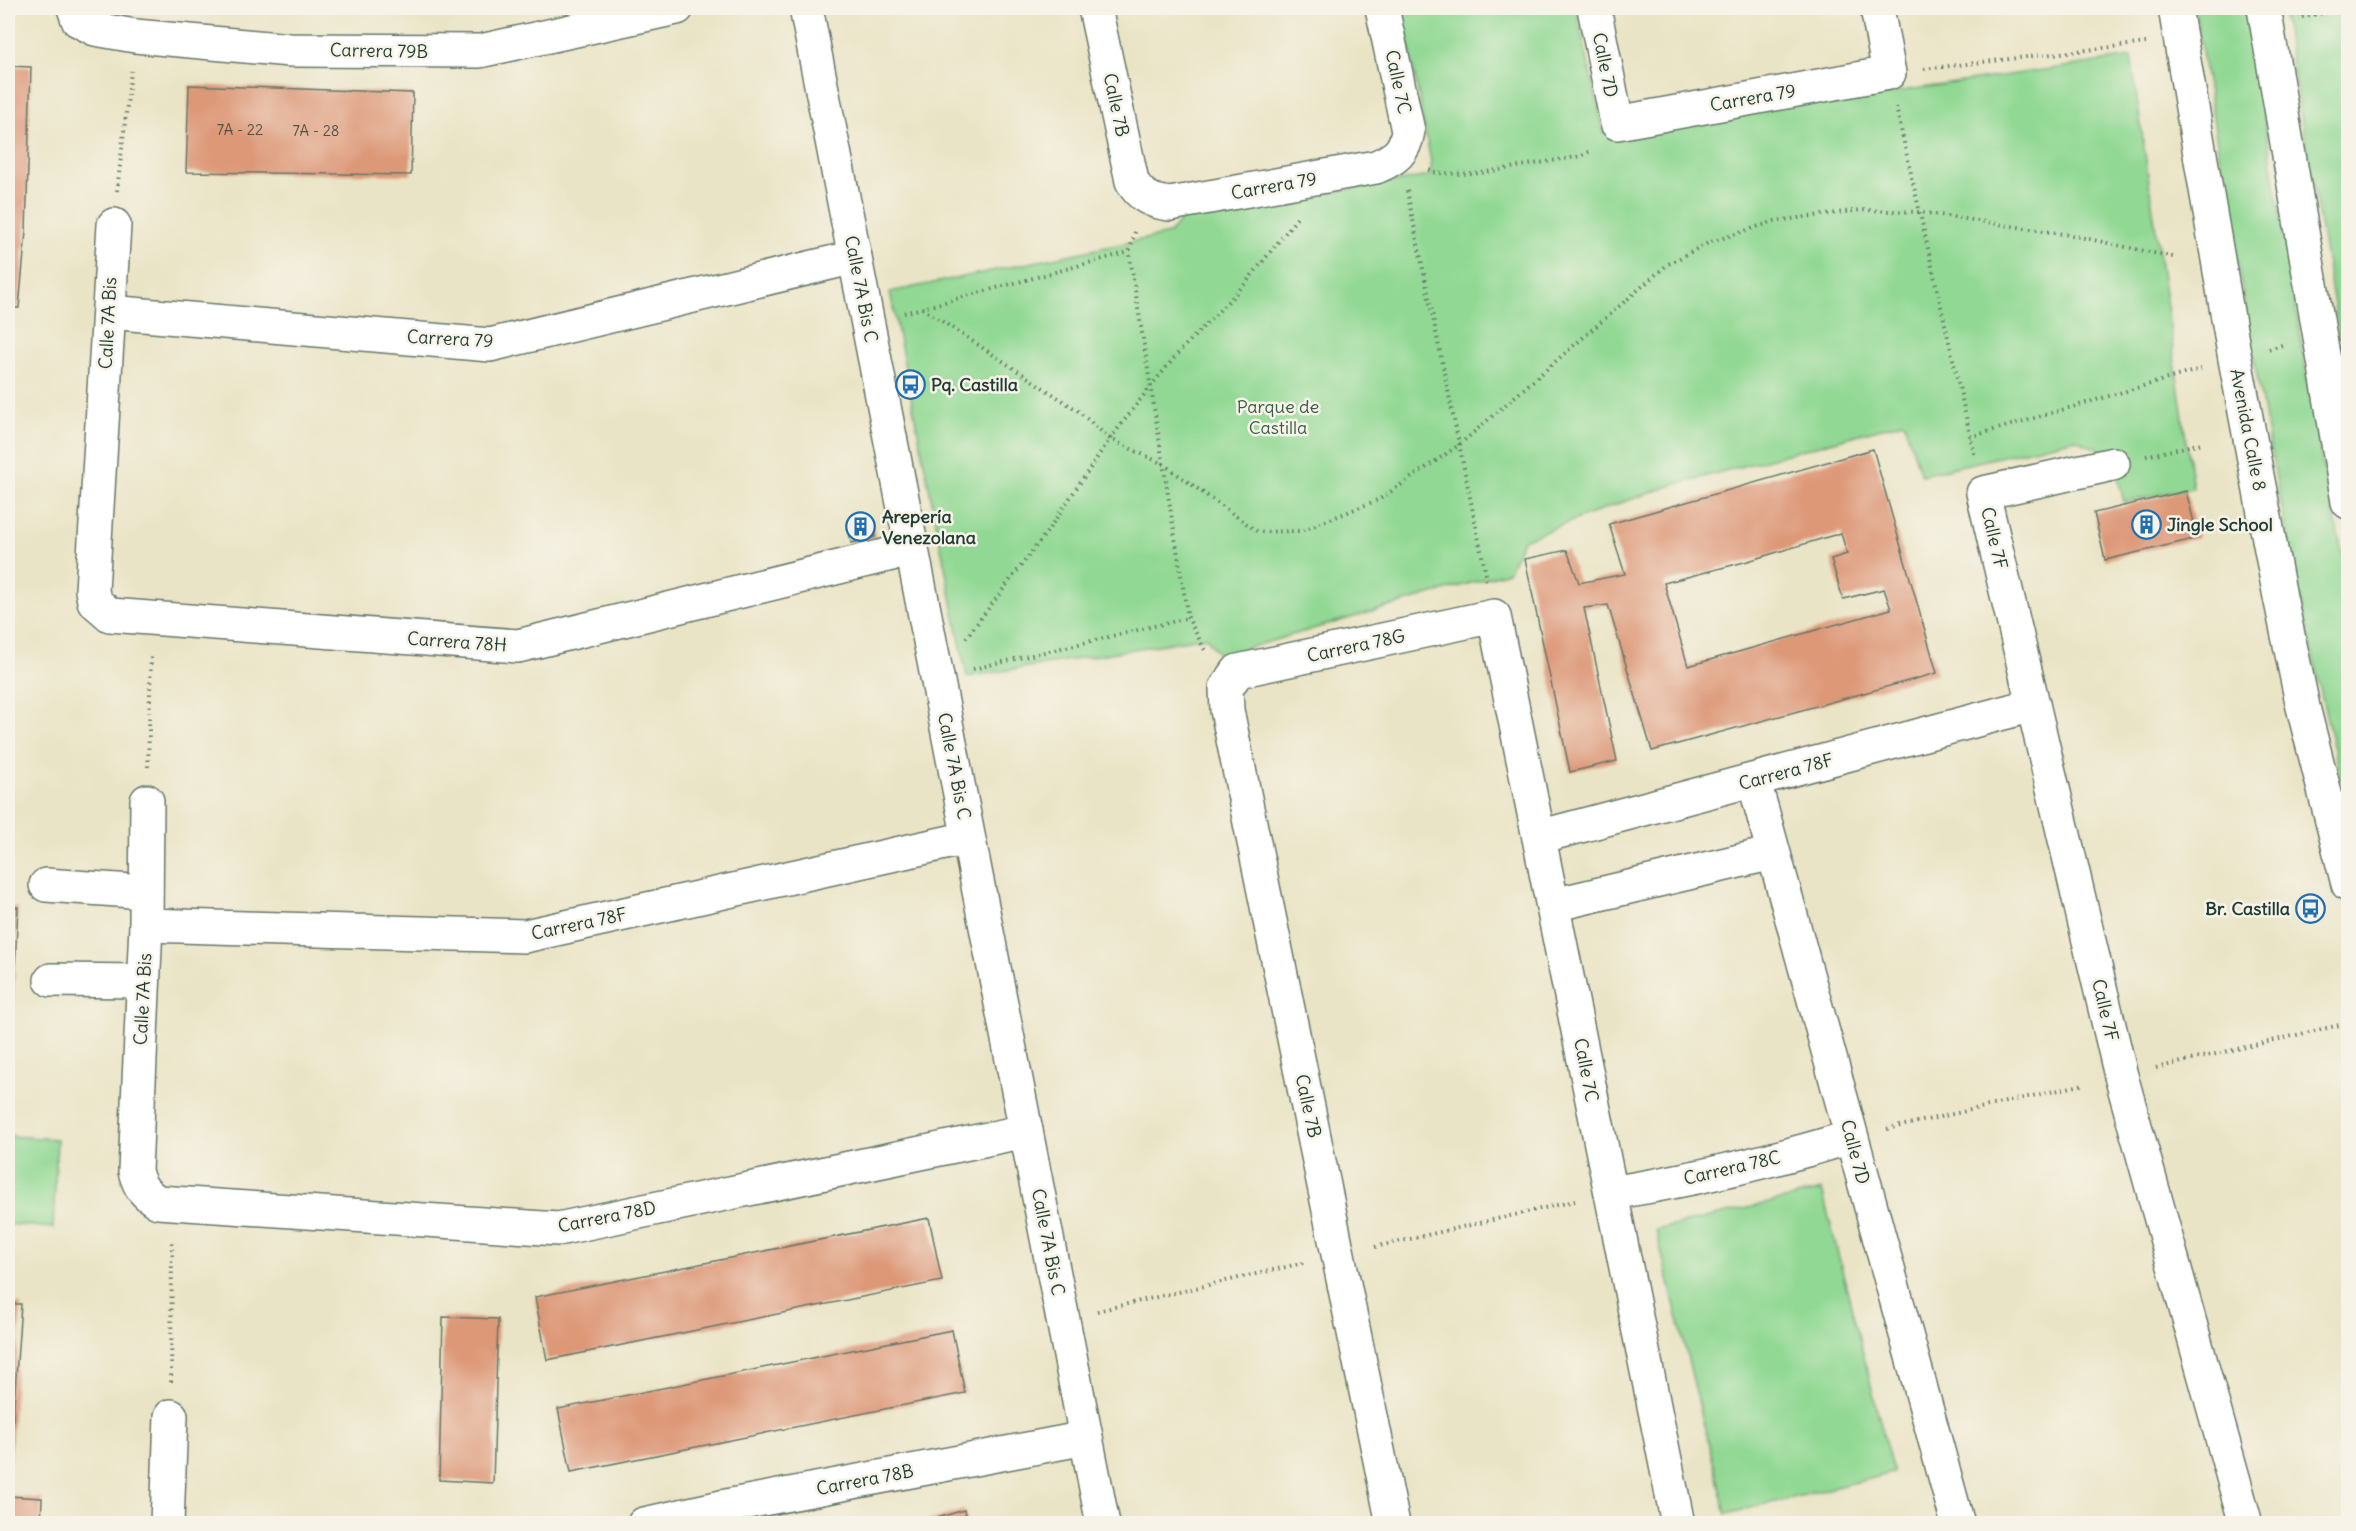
<svg xmlns="http://www.w3.org/2000/svg" width="2356" height="1531" font-family="Delius,sans-serif">
  <style>
    .green { fill: #90d893; stroke: #588a64; stroke-width: 1.5 }
    .building { fill: #dd9878; fill-rule: evenodd }
    .lines { fill: none; stroke-linecap: round; stroke-linejoin: round }
    .minor-casing { stroke: #667767; stroke-width: 36 }
    .path { stroke: #667767; stroke-width: 4; stroke-dasharray: 1.5 4.5; stroke-linecap: butt }
    .minor { stroke: #fff; stroke-width: 33 }
    .labels { text-anchor: middle; stroke-width: 5; stroke-linejoin: round; paint-order: stroke }
    .number-label { font-size: 15px; fill: #4e5445 }
    .street-label { font-size: 18px; fill: #1f3d34; stroke: #f7f3e8 }
    .poi-label { font-size: 18px; font-weight: bold; fill: #1f3d34; stroke: #f7f3e8; text-anchor: start }
    .park-label { font-size: 18px; fill: #365c47; stroke: #f7f3e8 }
  </style>
  <rect width="100%" height="100%" fill="#f7f3e8"/>
  <filter id="ink" filterUnits="userSpaceOnUse"><feTurbulence type="fractalNoise" baseFrequency=".0167" numOctaves="2"/><feDisplacementMap in="SourceGraphic" scale="12" xChannelSelector="R" yChannelSelector="G"/><feConvolveMatrix kernelMatrix="1 2 1 2 8 2 1 2 1" color-interpolation-filters="sRGB"/></filter>
  <filter id="wash" filterUnits="userSpaceOnUse"><feTurbulence type="fractalNoise" baseFrequency=".008" numOctaves="4" result="noise"/><feDisplacementMap in="SourceGraphic" scale="24" xChannelSelector="R" yChannelSelector="G"/><feGaussianBlur stdDeviation="1.35" result="paint"/><feColorMatrix in="noise" values="0 0 0 0 0 0 0 0 0 0 0 0 0 0 0 0 0 1.4 0 .05"/><feComposite in="paint" operator="in"/></filter>
  <g filter="url(#wash)">
    <rect width="100%" height="100%" fill="#eae4c6"/>
    <g class="green">
      <path d="M1402 8H1576L1604 133 1877 80 1881 94 2131 57 2193 488 2124 502 2113 456 2076 439 1921 475 1904 422 1673 485 1606 508 1523 540 1508 572 1220 656 1206 637 967 677 890 292 1169 234 1182 218 1429 176 1431 173V162Z"/>
      <path d="M2195 8H2246L2317 437 2348 580V805C2281 542 2239 275 2195 8Z"/>
      <path d="M2282 8H2348V331L2339 333Z"/>
      <path d="M8 1136 57 1139 53 1228 8 1224Z"/>
      <path d="M1822 1190 1893 1473 1726 1514 1656 1230Z"/>
    </g>
    <g id="blocks">
      <g class="building">
        <path d="M8 66 31 67 26 231 19 308H8Z"/>
        <path d="M189 85 413 93 411 175 186 172Z"/>
        <path d="M1873 449 1937 673 1652 751 1608 605 1584 608 1617 761 1570 772 1525 559 1567 550 1579 583 1625 574 1609 524ZM1841 533 1847 554 1831 559 1843 599 1884 589 1891 609 1688 666 1664 583 1748 561Z"/>
        <path d="M2186 491 2198 538 2105 560 2094 513Z"/>
        <path d="M871 517 875 537 851 543 849 532 850 522Z"/>
        <path d="M8 907H18L9 1084H8Z"/>
        <path d="M929 1218 942 1281 547 1360 535 1297Z"/>
        <path d="M8 1304H21L10 1463H8Z"/>
        <path d="M443 1317 498 1319 493 1483 439 1480Z"/>
        <path d="M952 1330 965 1393 571 1472 558 1409Z"/>
        <path d="M8 1496 42 1498 41 1524H8Z"/>
        <path d="M964 1510 968 1524H920V1523Z"/>
      </g>
    </g>
  </g>
  <g filter="url(#ink)">
    <use href="#blocks" fill-opacity="0" stroke="#667767" stroke-width="1.5"/>
    <g class="lines">
      <defs>
        <g id="minor">
          <path d="M74 8 78 20 95 29 135 36 290 50 480 51 677 8"/>
          <path d="M806 8 1103 1524"/>
          <path d="M1095 8 1132 181C1140 197 1153 202 1170 204L1376 167C1395 159 1405 152 1408 131L1382 8"/>
          <path d="M1594 8 1617 123 1889 73 1877 8"/>
          <path d="M2175 8 2235 359 2280 597 2303 707 2348 884"/>
          <path d="M2264 8 2348 502"/>
          <path d="M114 225 92 590 94 601 110 615 518 646 912 549"/>
          <path d="M109 312 490 345 855 257"/>
          <path d="M2113 464 1983 493 2121 1076 2246 1524"/>
          <path d="M1754 781 1958 1524"/>
          <path d="M147 801 146 925 135 1171C139 1187 145 1194 158 1202L558 1229 1026 1131"/>
          <path d="M1539 837 2033 705"/>
          <path d="M46 885 146 892"/>
          <path d="M1553 905 1773 853"/>
          <path d="M146 925 525 936 968 838"/>
          <path d="M51 980 143 981"/>
          <path d="M1611 1193C1692 1180 1773 1161 1851 1137"/>
          <path d="M167 1524 171 1416"/>
          <path d="M644 1524 721 1507 1086 1438"/>
          <path d="M1393 1524 1227 710 1226 688 1238 671 1494 616 1678 1524"/>
        </g>
      </defs>
      <use href="#minor" class="minor-casing"/>
      <g class="path">
        <path d="M2302 17 2348 8"/>
        <path d="M1924 69 2146 43"/>
        <path d="M1896 107 1975 457"/>
        <path d="M1429 170 1434 173 1474 174 1582 156 1592 150"/>
        <path d="M117 191 131 71"/>
        <path d="M1407 191 1487 580"/>
        <path d="M1135 232 1129 252 1188 618 1206 652"/>
        <path d="M922 308 1077 410 1110 439 1163 464 1258 532 1301 531 1380 499 1459 445 1668 264 1708 243 1775 221 1861 210 1920 212 2070 235 2173 257"/>
        <path d="M904 313 1129 252"/>
        <path d="M2269 349 2285 344"/>
        <path d="M1970 437 2201 369"/>
        <path d="M2146 456 2202 443"/>
        <path d="M966 638 1046 533 1110 439 1150 387 1180 351 1245 284 1297 218"/>
        <path d="M973 669 1188 618"/>
        <path d="M148 767 151 654"/>
        <path d="M2156 1068 2348 1023"/>
        <path d="M1887 1129 2085 1084"/>
        <path d="M1375 1247 1575 1201"/>
        <path d="M1097 1311 1303 1263"/>
        <path d="M171 1382 172 1239"/>
      </g>
      <use href="#minor" class="minor"/>
    </g>
  </g>
  <defs>
    <symbol id="bus-ring" viewBox="-11 -11 22 22"><circle r="9.5" fill="#f7f3e8" stroke="#1f6fb2" stroke-width="1.5"/><path d="M-5-6H5V4H4V6H2V4H-2V6H-4V4H-5ZM-3.5-4V0h7V-4ZM-3.5 1.2v1.5H-2V1.2ZM2 1.2v1.5H3.5V1.2Z" fill="#1f6fb2"/></symbol>
    <symbol id="building-ring" viewBox="-11 -11 22 22"><circle r="9.5" fill="#f7f3e8" stroke="#1f6fb2" stroke-width="1.5"/><path d="M-4-6H4V6H1V3H-1V6H-4ZM-2.5-4.3h1.7v1.8h-1.7ZM.8-4.3h1.7v1.8H.8ZM-2.5-1h1.7V.8h-1.7ZM.8-1h1.7V.8H.8Z" fill="#1f6fb2"/></symbol>
  </defs>
  <g fill-rule="evenodd">
    <use href="#bus-ring" x="894" y="368" width="33" height="33"/>
    <use href="#building-ring" x="2130" y="508" width="33" height="33"/>
    <use href="#building-ring" x="844" y="510" width="33" height="33"/>
    <use href="#bus-ring" x="2294" y="892" width="33" height="33"/>
  </g>
  <g class="labels">
    <g class="number-label">
      <text x="240" y="135">7A - 22</text>
      <text x="316" y="136">7A - 28</text>
    </g>
    <g class="street-label">
      <text transform="translate(379 51) rotate(1)" y="6">Carrera 79B</text>
      <text transform="translate(1605 65) rotate(79)" y="6">Calle 7D</text>
      <text transform="translate(1398 82) rotate(78)" y="6">Calle 7C</text>
      <text transform="translate(1753 98) rotate(-10)" y="6">Carrera 79</text>
      <text transform="translate(1116 105) rotate(78)" y="6">Calle 7B</text>
      <text transform="translate(1274 186) rotate(-10)" y="6">Carrera 79</text>
      <text transform="translate(861 289) rotate(79)" y="6">Calle 7A Bis C</text>
      <text transform="translate(108 323) rotate(-87)" y="6">Calle 7A Bis</text>
      <text transform="translate(450 339) rotate(3)" y="6">Carrera 79</text>
      <text transform="translate(2248 430) rotate(79)" y="6">Avenida Calle 8</text>
      <text transform="translate(1994 538) rotate(77)" y="6">Calle 7F</text>
      <text transform="translate(457 642) rotate(4)" y="6">Carrera 78H</text>
      <text transform="translate(1356 646) rotate(-12)" y="6">Carrera 78G</text>
      <text transform="translate(954 766) rotate(79)" y="6">Calle 7A Bis C</text>
      <text transform="translate(1786 772) rotate(-15)" y="6">Carrera 78F</text>
      <text transform="translate(579 924) rotate(-12)" y="6">Carrera 78F</text>
      <text transform="translate(143 999) rotate(-87)" y="6">Calle 7A Bis</text>
      <text transform="translate(2105 1010) rotate(77)" y="6">Calle 7F</text>
      <text transform="translate(1586 1070) rotate(79)" y="6">Calle 7C</text>
      <text transform="translate(1308 1106) rotate(78)" y="6">Calle 7B</text>
      <text transform="translate(1855 1152) rotate(75)" y="6">Calle 7D</text>
      <text transform="translate(1732 1168) rotate(-13)" y="6">Carrera 78C</text>
      <text transform="translate(607 1217) rotate(-11)" y="6">Carrera 78D</text>
      <text transform="translate(1048 1242) rotate(79)" y="6">Calle 7A Bis C</text>
      <text transform="translate(865 1480) rotate(-11)" y="6">Carrera 78B</text>
    </g>
    <g class="poi-label">
      <text x="931" y="391">Pq. Castilla</text>
      <text x="882" y="523">Arepería<tspan x="882" dy="21">Venezolana</tspan></text>
      <text x="2167" y="531">Jingle School</text>
      <text x="2290" y="915" text-anchor="end">Br. Castilla</text>
    </g>
    <g class="park-label">
      <text x="1278" y="413">Parque de<tspan x="1278" dy="21">Castilla</tspan></text>
    </g>
  </g>
  <rect width="2356" height="1531" fill="none" stroke="#f7f3e8" stroke-width="30"/>
</svg>
